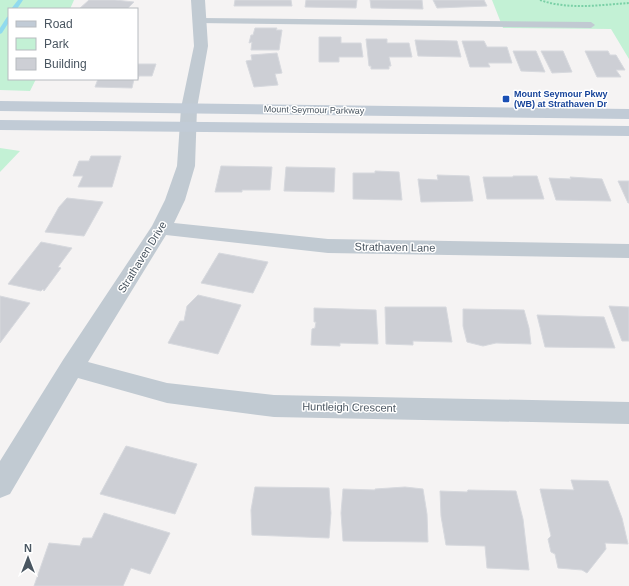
<svg xmlns="http://www.w3.org/2000/svg" width="629" height="586" font-family="Helvetica,sans-serif">
  <style>
    .green { fill: #c3f1d5 }
    .lines { fill: none; stroke-linecap: round; stroke-linejoin: round }
    .stream { fill: #90daee; fill-rule: evenodd }
    .building { fill: #cdcfd5; stroke: #d7d9de }
    .path { stroke: #7ad0a6; stroke-width: 2; stroke-dasharray: 2 1.5; stroke-linecap: butt }
    .lane { fill: #c1cad2; fill-rule: evenodd }
    .street { fill: #c1cad2; fill-rule: evenodd }
    .secondary { fill: #c1cbd6; fill-rule: evenodd }
    .transit-dot { fill: #1a4fb4; stroke: #fff; stroke-width: 1.5 }
    .labels { text-anchor: middle; stroke-width: 3; stroke-linejoin: round; paint-order: stroke }
    .far-transit-label { font-size: 9px; font-weight: bold; fill: #164399; stroke: #fff; text-anchor: start }
    .far-street-label { font-size: 9px; fill: #4a5661; stroke: #fff }
    .street-label { font-size: 11px; fill: #4a5661; stroke: #fff }
  </style>
  <rect width="100%" height="100%" fill="#f5f3f3"/>
  <g class="green">
    <path d="M0 0H74L70 9H9V79H36L30 91 0 90Z"/>
    <path d="M492 0H629V59L611 29 503 28Z"/>
    <path d="M0 148 20 151 0 172Z"/>
  </g>
  <g class="lines">
    <g class="stream">
      <path d="M18 0H23L17 9H11Z"/>
      <path d="M9 16V22L2 33 0 34V28L7 17Z"/>
    </g>
  </g>
  <g class="building">
    <path d="M89 0H115L134 2 127 9H79Z"/>
    <path d="M235 0H291L292 6H234Z"/>
    <path d="M306 0H357L356 8 305 7Z"/>
    <path d="M370 0H422L423 9 371 8Z"/>
    <path d="M433 0H484L487 6 437 8Z"/>
    <path d="M255 28H277L276 30H282L279 50H251L252 42 249 43 251 35H253Z"/>
    <path d="M319 37H341V43H361L363 57H339V62H319Z"/>
    <path d="M366 39H387V43H409L412 57H389L391 66H389V69H371V66H369Z"/>
    <path d="M415 40 457 41 461 57 418 56Z"/>
    <path d="M462 41H484L487 47H507L512 63H488L490 67H470Z"/>
    <path d="M513 51H536L545 72 521 71Z"/>
    <path d="M541 51H563L572 72 552 73Z"/>
    <path d="M585 51H608L610 55H616L625 70H616L621 77H597Z"/>
    <path d="M277 53 282 73 275 74 278 85 254 87 246 61 252 60 251 55Z"/>
    <path d="M137 64H156L152 76H139L138 79H134L132 88 95 87 98 79H137Z"/>
    <path d="M91 156H121L112 187H78L83 176H73L79 161H89Z"/>
    <path d="M221 166 272 167 270 190H242V192H215Z"/>
    <path d="M286 167 335 168 334 192 284 191Z"/>
    <path d="M375 171 399 172 402 200 353 199V173H375Z"/>
    <path d="M437 175 469 176 473 201 421 202 418 179 438 180Z"/>
    <path d="M513 176H537L544 199H487L483 177H513Z"/>
    <path d="M570 177 602 179 611 201 556 200 549 178 571 179Z"/>
    <path d="M618 181H629V203H628Z"/>
    <path d="M67 198 103 202 84 236 45 232 59 207Z"/>
    <path d="M41 242 72 248 58 267 61 268 44 291 43 289 41 291 8 284Z"/>
    <path d="M219 253 268 262 253 293 201 283Z"/>
    <path d="M198 295 241 305 218 354 168 343 180 321H184L187 306Z"/>
    <path d="M0 296 30 303 0 343Z"/>
    <path d="M609 306 629 307V341H622Z"/>
    <path d="M385 307H446L452 342 413 341V345L386 344Z"/>
    <path d="M314 308 376 310 378 344 340 343V346L311 345 312 329 315 328 316 322H314Z"/>
    <path d="M463 309 524 310 529 328 531 344 496 343 483 346 467 342 463 326Z"/>
    <path d="M537 315 604 317 615 348 545 347Z"/>
    <path d="M126 446 197 464 175 514 100 494Z"/>
    <path d="M571 480 608 481 622 518 628 544 605 543 606 549 587 573 582 570 558 568 555 554 551 552 548 539 551 536 540 489 574 490Z"/>
    <path d="M255 487 329 488 331 513 329 538 252 535 251 510Z"/>
    <path d="M405 487 423 489 427 514 428 542 343 541 341 513 343 489 375 490V489Z"/>
    <path d="M468 490 516 491 523 519 529 570 487 568 485 546 446 545 441 516 440 491 467 492Z"/>
    <path d="M104 513 170 533 150 574 131 568 123 586H34L49 543 80 546 83 538H92Z"/>
  </g>
  <g class="lines">
    <path class="path" d="M540 0C568 10 600 5 629 3"/>
    <path class="lane" d="M200 18 591 22 595 25 591 28 197 23 196 21Z"/>
    <path class="street" d="M191 0H205L208 46 197 108 195 166 185 200 174 223 328 239 629 244V258L328 253 166 235 88 362 167 383 274 395 629 402V424L274 417 167 403 78 378 10 494 0 498V461L63 360 152 226 165 200 177 166 181 108 194 46Z"/>
    <g class="secondary">
      <path d="M0 101 629 109V119L0 111Z"/>
      <path d="M0 120 629 126V136L0 130Z"/>
    </g>
  </g>
  <rect class="transit-dot" x="502" y="95" width="8" height="8" rx="2"/>
  <g class="labels">
    <g class="far-transit-label">
      <text x="514" y="97">Mount Seymour Pkwy<tspan x="514" dy="10">(WB) at Strathaven Dr</tspan></text>
    </g>
    <g class="far-street-label">
      <text transform="translate(314 110) rotate(1)" y="3">Mount Seymour Parkway</text>
    </g>
    <g class="street-label">
      <text transform="translate(395 247) rotate(1)" y="4">Strathaven Lane</text>
      <text transform="translate(142 257) rotate(-58)" y="4">Strathaven Drive</text>
      <text transform="translate(349 407) rotate(1)" y="4">Huntleigh Crescent</text>
    </g>
  </g>
  <rect x="8" y="8" width="130" height="72" fill="#ffffff" stroke="#b7bbc0"/>
  <rect x="16" y="21" width="20" height="6" fill="#c1cbd6" stroke="#b7bbc0"/>
  <text x="44" y="28" font-size="12" fill="#4a5661">Road</text>
  <rect x="16" y="38" width="20" height="12" fill="#c3f1d5" stroke="#b7bbc0"/>
  <text x="44" y="48" font-size="12" fill="#4a5661">Park</text>
  <rect x="16" y="58" width="20" height="12" fill="#cdcfd5" stroke="#b7bbc0"/>
  <text x="44" y="68" font-size="12" fill="#4a5661">Building</text>
  <g transform="translate(28 558)" stroke="#ffffff" stroke-width="3" paint-order="stroke">
  <path d="M0-3L7 15L0 10L-7 15Z" fill="#4a5661"/>
  <text y="-6" font-size="11" font-weight="bold" text-anchor="middle" fill="#4a5661">N</text>
  </g>
</svg>
